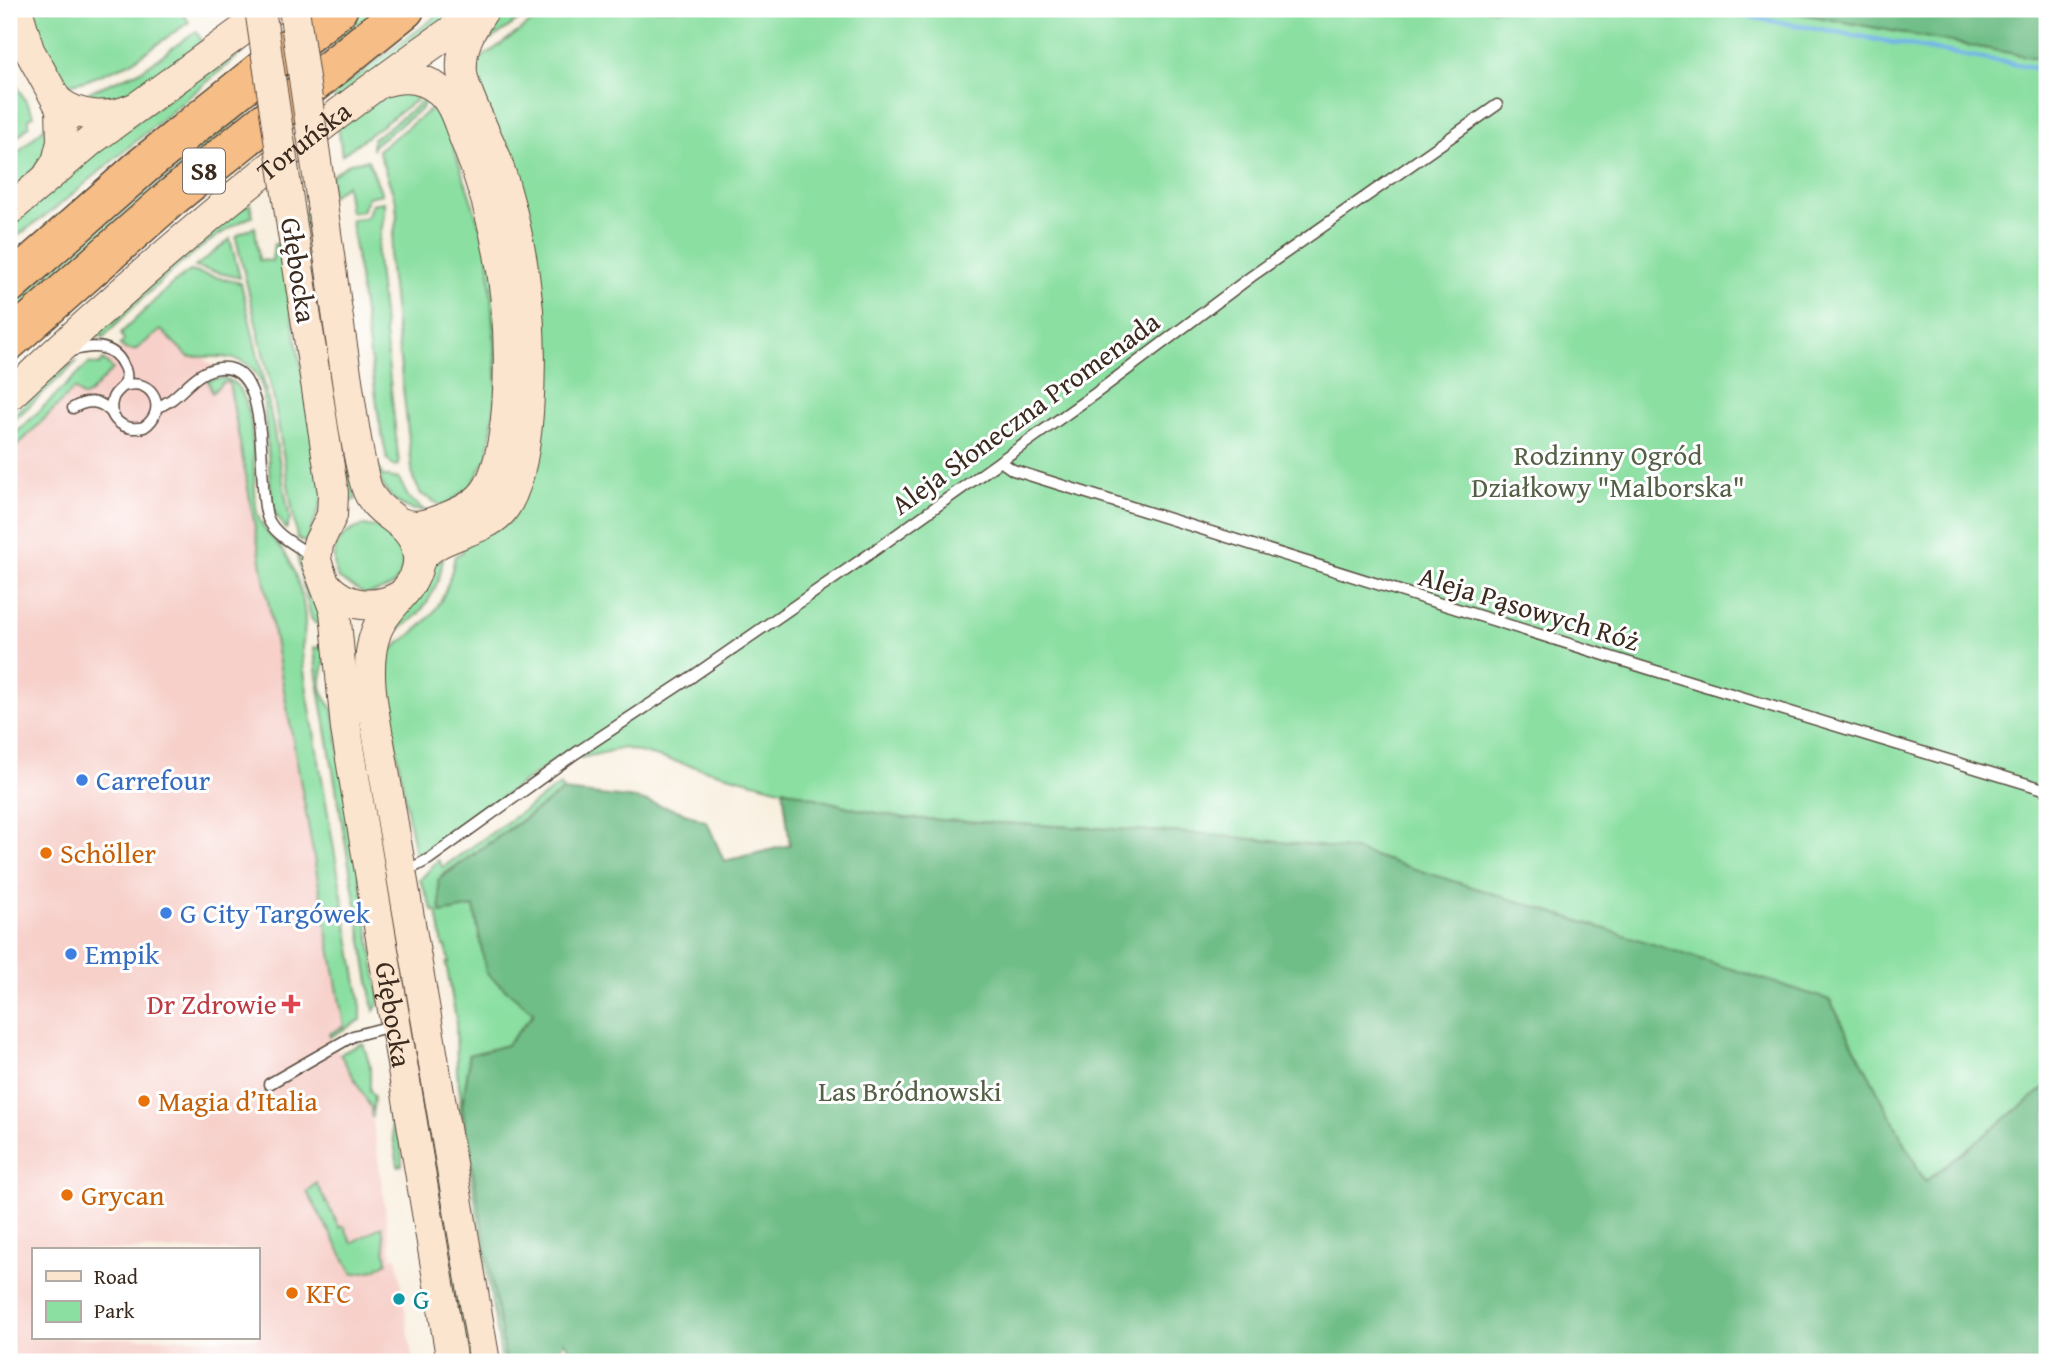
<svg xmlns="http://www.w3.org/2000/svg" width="2056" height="1371" font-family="'Gentium Book Plus',serif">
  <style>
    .built { fill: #f7d0ca; fill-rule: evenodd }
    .green { fill: #8adfa1; stroke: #628460; stroke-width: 2 }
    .forest { fill: #6fbe87; stroke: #557452; stroke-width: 2 }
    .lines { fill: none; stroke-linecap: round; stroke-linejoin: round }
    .stream { stroke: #74b4e8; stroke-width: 5 }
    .lane-casing { stroke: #57483b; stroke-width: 13 }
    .secondary-casing { stroke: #57483b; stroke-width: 32 }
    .highway-casing { stroke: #57483b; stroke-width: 41 }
    .lane { stroke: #fff; stroke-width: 10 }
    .secondary { stroke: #fbe5cf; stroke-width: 30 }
    .highway { stroke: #f6be86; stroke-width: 38 }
    .secondary-bridge-casing { stroke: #57483b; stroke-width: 32; stroke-linecap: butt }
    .secondary-bridge { stroke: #fbe5cf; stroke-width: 30 }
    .shop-dot { fill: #3f7fe0; stroke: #fff; stroke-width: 2.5 }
    .food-dot { fill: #e8710a; stroke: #fff; stroke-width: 2.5 }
    .health-dot { fill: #e0444e; stroke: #fff; stroke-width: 2.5 }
    .culture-dot { fill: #0f9aa8; stroke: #fff; stroke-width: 2.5 }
    .labels { text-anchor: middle; stroke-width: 6; stroke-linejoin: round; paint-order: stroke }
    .shield { fill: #fff; stroke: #766a62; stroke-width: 2 }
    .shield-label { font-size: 26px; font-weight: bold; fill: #3b2a1e }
    .street-label { font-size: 28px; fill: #3b2a1e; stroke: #fff }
    .park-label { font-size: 28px; fill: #536045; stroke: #fff }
    .shop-label { font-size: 28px; fill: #366cbe; stroke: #fff; text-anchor: start }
    .food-label { font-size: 28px; fill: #c56008; stroke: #fff; text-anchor: start }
    .health-label { font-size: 28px; fill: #be3a42; stroke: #fff; text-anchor: end }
    .culture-label { font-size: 28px; fill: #0d838f; stroke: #fff; text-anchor: start }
  </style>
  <rect width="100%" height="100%" fill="#fff"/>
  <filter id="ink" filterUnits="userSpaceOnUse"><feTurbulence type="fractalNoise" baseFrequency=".0143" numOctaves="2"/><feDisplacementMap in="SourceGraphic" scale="14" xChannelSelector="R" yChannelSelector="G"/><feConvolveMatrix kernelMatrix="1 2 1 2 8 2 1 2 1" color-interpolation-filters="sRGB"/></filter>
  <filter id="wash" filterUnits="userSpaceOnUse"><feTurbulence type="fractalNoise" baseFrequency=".00686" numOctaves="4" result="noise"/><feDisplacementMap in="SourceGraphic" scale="28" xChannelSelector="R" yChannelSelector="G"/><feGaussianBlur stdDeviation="1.57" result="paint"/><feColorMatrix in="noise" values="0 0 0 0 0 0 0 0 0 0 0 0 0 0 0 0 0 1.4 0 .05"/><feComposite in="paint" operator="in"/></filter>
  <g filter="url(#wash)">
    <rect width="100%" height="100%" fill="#f8efdf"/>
    <path class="built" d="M155 318 231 381 346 1027 330 1037 371 1108 392 1258 397 1257 413 1362H9V448L91 373ZM33 1250H257V1338H33Z"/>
    <g class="green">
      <path d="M30 9H179L189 22 130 63 85 81 71 84 66 89 44 54Z"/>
      <path d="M365 9H377L187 161 9 317V307L107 219Z"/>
      <path d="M446 9H462L335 101 333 94Z"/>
      <path d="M519 9H534L472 53 485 30Z"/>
      <path d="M550 9H1775L2047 60V1086L1925 1182 1830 1000 1206 834 905 818 856 809 624 748 581 758 572 748 420 855H415L391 718 387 653C429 621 445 610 455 556L463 552 461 546 510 522 473 77 478 74 476 62Z"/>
      <path d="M196 31 202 42 175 65 118 102 79 100 91 91 142 70Z"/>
      <path d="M243 45 244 51 57 207 12 240 16 246 9 252V223L61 176Z"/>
      <path d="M9 72 34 116 29 118V126L9 145Z"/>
      <path d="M424 89 416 100 342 155 338 126 376 97Z"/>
      <path d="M429 92 422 108 374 145 372 150 373 139 419 104Z"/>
      <path d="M436 105 441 110 488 250 497 389 488 456 471 486 444 507 421 494 413 478 389 260 397 217 396 202 378 150Z"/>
      <path d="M48 124 53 137 39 164 9 193V161Z"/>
      <path d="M368 160 382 194 368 197 362 211 350 212 346 185 331 197V176L350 163Z"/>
      <path d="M384 202C386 222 377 239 377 259L399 465 393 466 387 459 379 419 351 220 367 217 372 204Z"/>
      <path d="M250 204 253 216C201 238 144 297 103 337L94 335 219 223Z"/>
      <path d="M309 209 356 499 346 503 304 213Z"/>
      <path d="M255 227 259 260 272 261 274 244H279L324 495 306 543 297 538 274 400 236 238 239 234Z"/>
      <path d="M230 239 240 278 195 267 229 240Z"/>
      <path d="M190 271 241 283 269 404 290 520 286 529 276 515 272 504 263 391C254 351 221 357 189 357L161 330 135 350H127L120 345 124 341 121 333 171 285Z"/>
      <path d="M103 360 113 369 87 396H82L74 389 9 454V440L89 363 99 365Z"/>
      <path d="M77 361 9 425V419C24 405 59 366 77 361Z"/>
      <path d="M218 378C264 375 250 485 257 512 262 535 284 544 291 564 298 581 305 604 305 622 305 631 303 639 302 648 302 662 305 677 307 691L361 1007V1020L330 1037 329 1034 344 1026 229 382 222 383 212 393 208 380Z"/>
      <path d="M375 461 383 476 399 479 408 497 425 511C394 510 380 488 375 461Z"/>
      <path d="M363 526C371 526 378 526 385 531 403 541 409 570 393 585 387 590 374 592 366 595L338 578C328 552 336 534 363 526Z"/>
      <path d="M297 556 303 563 325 627 315 623 311 618Z"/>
      <path d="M443 558C440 589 421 620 391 633L431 564Z"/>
      <path d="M326 645C328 673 309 681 333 709L380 1001 374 1011 317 676 314 648Z"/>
      <path d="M560 785 563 791 441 876 474 907 486 973 534 1013 507 1045 468 1056 469 1064 462 1106 506 1362H502L459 1106 461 1098 457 1072 456 1019 446 963 449 962 446 946H443L437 911H433L420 880 438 860 443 867Z"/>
      <path d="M363 1043 370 1066V1091L374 1097 372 1118 371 1108 340 1054Z"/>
      <path d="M432 1103 475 1362H461L419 1105Z"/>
      <path d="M400 1108 402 1165 398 1166 389 1112 391 1110Z"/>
      <path d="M316 1183 340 1228 344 1226 352 1243 382 1226 387 1262 375 1270 353 1274 307 1192Z"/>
    </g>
    <g class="forest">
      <path d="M1775 9H2047V60Z"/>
      <path d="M783 789 856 809 905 818 1206 834 1355 850 1830 1000 1925 1182 2047 1086V1362H564L571 1351 564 1342 552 1362H506L462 1106 469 1064 468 1055 507 1045 534 1013 486 973 474 907 441 913 438 880 563 791 637 799 680 811 707 822 724 861 790 845Z"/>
    </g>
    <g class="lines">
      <path class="stream" d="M1706 9 2047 70"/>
    </g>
  </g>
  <g filter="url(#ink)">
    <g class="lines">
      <defs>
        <g id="lane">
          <path d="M71 351C91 345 113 343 123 365 126 370 127 375 126 381 124 388 116 390 113 398 105 419 125 432 144 427 169 411 153 376 124 386"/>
          <path d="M157 407C181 400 192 370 220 368 275 363 255 488 268 519 277 538 297 544 312 557"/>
          <path d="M73 408C88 399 101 400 113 414"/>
          <path d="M1000 461 1013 470 1646 668 2047 790"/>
          <path d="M402 870 416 866 429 859 576 753 693 676 868 555 1096 393 1252 276 1497 105"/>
          <path d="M269 1084 353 1036 395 1025"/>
        </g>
        <g id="secondary">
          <path d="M17 9 29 50 61 108 62 142 57 162 49 174"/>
          <path d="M380 83C400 76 422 75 440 91 454 103 459 125 466 142 501 227 514 318 507 408 505 434 501 463 489 486 479 504 461 512 442 519 428 524 416 529 401 523"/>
          <path d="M59 102C79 118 109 119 132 109"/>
          <path d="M322 203C330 265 339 326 348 387 353 420 357 454 366 486 376 519 414 518 418 556 421 588 386 603 376 632 363 668 374 712 380 748L485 1362"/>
          <path d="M9 210 93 139 272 9"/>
          <path id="s1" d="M292 227 333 493 332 515 318 544 316 561 335 611 346 729 452 1362"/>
          <path id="s2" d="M9 396C156 256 312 126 480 11"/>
          <path d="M418 565C425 537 480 534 500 513 534 478 532 348 527 300 522 251 511 202 495 156 487 136 463 90 462 72 460 46 471 29 484 9"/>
          <path d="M326 585C345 607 375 610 400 596"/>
        </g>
        <g id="highway">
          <path d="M9 284 144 165 338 9"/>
          <path d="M9 341 172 197 405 9"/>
        </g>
      </defs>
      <use href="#lane" class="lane-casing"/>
      <use href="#secondary" class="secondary-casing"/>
      <use href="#highway" class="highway-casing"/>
      <use href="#lane" class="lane"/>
      <use href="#secondary" class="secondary"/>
      <use href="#highway" class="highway"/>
      <defs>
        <g id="secondary-bridge">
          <path d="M260 9 292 227"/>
          <path d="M294 9 322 203"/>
        </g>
      </defs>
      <use href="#secondary-bridge" class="secondary-bridge-casing"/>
      <use href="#secondary-bridge" class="secondary-bridge"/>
    </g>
  </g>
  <g class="shop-dot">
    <circle cx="82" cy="780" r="7"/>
    <circle cx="166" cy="913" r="7"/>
    <circle cx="71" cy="954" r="7"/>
  </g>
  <g class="food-dot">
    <circle cx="46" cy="853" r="7"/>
    <circle cx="144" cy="1101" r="7"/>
    <circle cx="67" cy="1195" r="7"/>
    <circle cx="292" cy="1293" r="7"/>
  </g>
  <path class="health-dot" d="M287.5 993.5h7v7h7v7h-7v7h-7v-7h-7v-7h7z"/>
  <circle class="culture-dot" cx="399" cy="1299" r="7"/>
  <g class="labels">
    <rect class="shield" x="183" y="148.5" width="42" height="45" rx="5"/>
    <g class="shield-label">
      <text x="204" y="180">S8</text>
    </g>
    <g class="street-label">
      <text dy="10" stroke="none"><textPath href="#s2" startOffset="390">Toruńska</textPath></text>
      <text transform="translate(299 270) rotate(81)" y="10">Głębocka</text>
      <text transform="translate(1025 413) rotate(-36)" y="10">Aleja Słoneczna Promenada</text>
      <text transform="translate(1529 608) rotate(17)" y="10">Aleja Pąsowych Róż</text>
      <text dy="10" stroke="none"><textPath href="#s1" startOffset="802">Głębocka</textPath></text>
    </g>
    <g class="park-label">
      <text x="1608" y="465">Rodzinny Ogród<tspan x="1608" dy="32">Działkowy "Malborska"</tspan></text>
      <text x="910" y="1101">Las Bródnowski</text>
    </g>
    <g class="shop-label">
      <text x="96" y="790">Carrefour</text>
      <text x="180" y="923">G City Targówek</text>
      <text x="85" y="964">Empik</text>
    </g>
    <g class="food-label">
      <text x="60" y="863">Schöller</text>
      <text x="158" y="1111">Magia d’Italia</text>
      <text x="81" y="1205">Grycan</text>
      <text x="306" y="1303">KFC</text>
    </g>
    <g class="health-label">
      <text x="277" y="1014">Dr Zdrowie</text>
    </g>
    <g class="culture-label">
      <text x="413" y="1309">G</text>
    </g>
  </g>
  <rect width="2056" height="1371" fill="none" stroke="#fff" stroke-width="35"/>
  <rect x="32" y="1248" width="228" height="91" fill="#ffffff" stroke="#b1aaa5" stroke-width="2"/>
  <rect x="46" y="1271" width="35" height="10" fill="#fbe5cf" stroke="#b1aaa5" stroke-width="2"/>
  <text x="94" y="1284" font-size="21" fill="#3b2a1e">Road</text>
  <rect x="46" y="1301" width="35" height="21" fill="#8adfa1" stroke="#b1aaa5" stroke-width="2"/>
  <text x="94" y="1318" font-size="21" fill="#3b2a1e">Park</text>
</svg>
